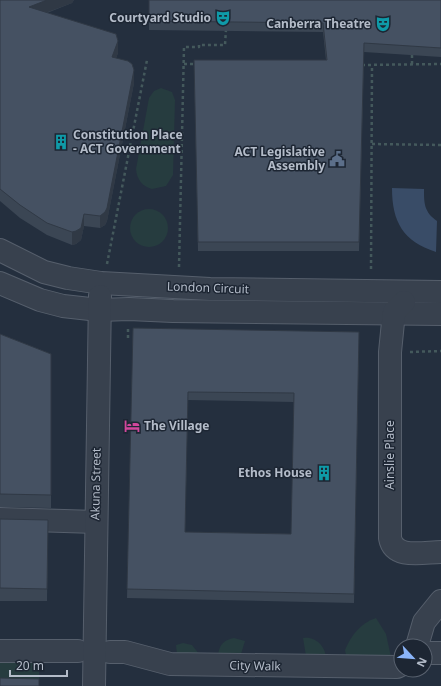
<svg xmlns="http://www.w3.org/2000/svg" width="441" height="686" font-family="'Noto Sans',sans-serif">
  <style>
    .green { fill: #263c3f }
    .water { fill: #394c67 }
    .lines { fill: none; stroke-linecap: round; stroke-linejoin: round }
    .minor-casing { stroke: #565f6c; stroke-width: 24 }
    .path { stroke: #44595c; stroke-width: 2.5; stroke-dasharray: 3 3; stroke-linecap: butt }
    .minor { stroke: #38414e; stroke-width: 22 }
    .wall { fill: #3b4654; fill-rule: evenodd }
    .shaded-wall { fill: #303945 }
    .building { fill: #455162; stroke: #303945; fill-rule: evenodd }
    .labels { text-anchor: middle; stroke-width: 3; stroke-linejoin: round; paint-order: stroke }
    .poi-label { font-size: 12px; font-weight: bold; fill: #b4bcc9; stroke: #1d2633; text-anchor: end }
    .street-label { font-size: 12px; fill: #b4bcc9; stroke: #1d2633 }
  </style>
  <rect width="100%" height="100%" fill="#242f3e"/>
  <g class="green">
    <path d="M161 88 172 92 175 100 173 175 166 186 152 189C142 186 137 180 136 169L149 98 154 91Z"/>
    <circle cx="149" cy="228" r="19"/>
    <path d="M376 618 386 634 391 657 352 658 346 655 345 650C351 636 360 623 376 618Z"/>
    <path d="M234 638 245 641 241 654H218C220 644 224 640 234 638Z"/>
    <path d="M303 638C316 636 326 647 326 659L306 656Z"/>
    <path d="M183 643 192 645 199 654 177 655 176 645Z"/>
    <rect x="0" y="660" width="39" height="26"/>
  </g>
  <path class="water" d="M392 188 424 189C424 203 424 212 437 221L436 252C403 241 392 222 392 188Z"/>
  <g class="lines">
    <defs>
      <g id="minor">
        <path d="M0 250 44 272 68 278 101 283 210 289 441 292"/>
        <path d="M0 283 40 300 63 306 99 310 129 309 173 311 441 314"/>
        <path d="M404 302 394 312 390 352V538C394 560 424 552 441 552"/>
        <path d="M0 519 96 522"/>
        <path d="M417 646 424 622 441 601"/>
        <path d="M0 651H78"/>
        <path d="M110 652H125L170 664 397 667 401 665"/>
        <path d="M425 653H441"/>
        <path d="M94 686 100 296"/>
      </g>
    </defs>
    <use href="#minor" class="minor-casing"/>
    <g class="path">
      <path d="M184 64H197"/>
      <path d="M412 64V52"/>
      <path d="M362 65 441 64"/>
      <path d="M372 144 441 145"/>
      <path d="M107 264 147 60"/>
      <path d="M179 267 184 47H199V45H225L226 29"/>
      <path d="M371 269 372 65"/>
      <path d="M128 329V338"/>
      <path d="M410 352 441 351"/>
    </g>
    <use href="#minor" class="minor"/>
  </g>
  <g class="wall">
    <path d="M0 0H74L72 3 47 13 118 53 116 58 134 83 107 221 105 225 100 228 84 226 81 240 76 244 72 245 47 235 20 218 0 201Z"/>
    <path d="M149 0H441V57L364 52 359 251H198L194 60H326L323 32 149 30Z"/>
    <path d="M133 328 359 332 354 603 127 598ZM188 400 294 402 291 534 185 532Z"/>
    <path d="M0 334 51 354V508L0 507Z"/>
    <path d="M0 519 48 520 47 601H0Z"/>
  </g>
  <g class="shaded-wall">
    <path d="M47 0H74L72 3 29 19V7Z"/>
    <path d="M118 41V53L112 70V57Z"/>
    <path d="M134 70V83L107 221 105 225 100 228V216Z"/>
    <path d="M84 214V226L81 240 76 244 72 245V232Z"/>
  </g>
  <g class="building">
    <path d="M0 0H47L29 7 116 34 118 41 112 57 128 61 132 64 134 70 107 208 105 212 100 216 84 214 81 228 76 231 72 232 47 223 20 205 0 189Z"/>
    <path d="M149 0H441V48L364 43 359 242H198L194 60H327L323 23 149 21Z"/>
    <path d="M133 328 359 332 354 594 127 589ZM188 392 294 393 291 534 185 532Z"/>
    <path d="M0 334 51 354V495L0 494Z"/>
    <path d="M0 519 48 520 47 589 0 588Z"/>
    <path d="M0 678 39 679V686H0Z"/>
  </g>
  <defs>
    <symbol id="theatre-bare" viewBox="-9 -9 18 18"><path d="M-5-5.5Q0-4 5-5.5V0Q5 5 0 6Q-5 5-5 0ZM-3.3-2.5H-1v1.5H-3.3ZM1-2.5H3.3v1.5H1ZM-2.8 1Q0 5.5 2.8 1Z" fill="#0f9aa8" stroke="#1d2633" stroke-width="2.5" paint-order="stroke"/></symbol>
    <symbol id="building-bare" viewBox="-9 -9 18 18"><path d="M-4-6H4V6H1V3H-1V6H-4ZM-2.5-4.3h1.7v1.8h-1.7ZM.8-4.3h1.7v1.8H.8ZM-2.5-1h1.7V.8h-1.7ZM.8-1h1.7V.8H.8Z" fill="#0f9aa8" stroke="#1d2633" stroke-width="2.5" paint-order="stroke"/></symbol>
    <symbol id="civic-bare" viewBox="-9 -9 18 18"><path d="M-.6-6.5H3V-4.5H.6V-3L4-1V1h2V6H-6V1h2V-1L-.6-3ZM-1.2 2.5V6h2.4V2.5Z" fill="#5c6f8a" stroke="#1d2633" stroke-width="2.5" paint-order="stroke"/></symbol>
    <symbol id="hotel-bare" viewBox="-9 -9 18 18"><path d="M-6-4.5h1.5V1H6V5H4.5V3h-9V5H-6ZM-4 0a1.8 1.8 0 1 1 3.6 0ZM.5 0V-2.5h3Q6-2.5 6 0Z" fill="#d1479c" stroke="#1d2633" stroke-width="2.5" paint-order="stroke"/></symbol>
  </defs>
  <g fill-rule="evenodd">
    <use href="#theatre-bare" x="212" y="7" width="22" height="22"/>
    <use href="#theatre-bare" x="372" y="13" width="22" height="22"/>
    <use href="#building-bare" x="50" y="131" width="22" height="22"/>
    <use href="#civic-bare" x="326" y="148" width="22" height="22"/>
    <use href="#hotel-bare" x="121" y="415" width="22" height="22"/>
    <use href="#building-bare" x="313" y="462" width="22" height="22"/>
  </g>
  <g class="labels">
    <g class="poi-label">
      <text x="211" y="22">Courtyard Studio</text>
      <text x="371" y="28">Canberra Theatre</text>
      <text x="73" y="139" text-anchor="start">Constitution Place<tspan x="73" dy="14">- ACT Government</tspan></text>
      <text x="325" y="156">ACT Legislative<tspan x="325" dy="14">Assembly</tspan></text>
      <text x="144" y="430" text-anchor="start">The Village</text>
      <text x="312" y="477">Ethos House</text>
    </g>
    <g class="street-label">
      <text transform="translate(208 288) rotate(2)" y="4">London Circuit</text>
      <text transform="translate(390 455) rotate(-90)" y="4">Ainslie Place</text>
      <text transform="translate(96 484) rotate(-89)" y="4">Akuna Street</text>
      <text transform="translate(255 666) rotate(1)" y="4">City Walk</text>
    </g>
  </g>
  <g transform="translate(413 658) rotate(116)"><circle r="19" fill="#1d2633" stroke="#59626f"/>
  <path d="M0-3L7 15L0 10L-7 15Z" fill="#8ab4f8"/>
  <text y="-6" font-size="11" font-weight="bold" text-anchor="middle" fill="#b4bcc9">N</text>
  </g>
  <path d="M10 670v6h57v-6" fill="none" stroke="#b4bcc9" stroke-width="2"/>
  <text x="16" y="670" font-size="12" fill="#b4bcc9" stroke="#1d2633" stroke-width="3" paint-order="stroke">20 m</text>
</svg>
